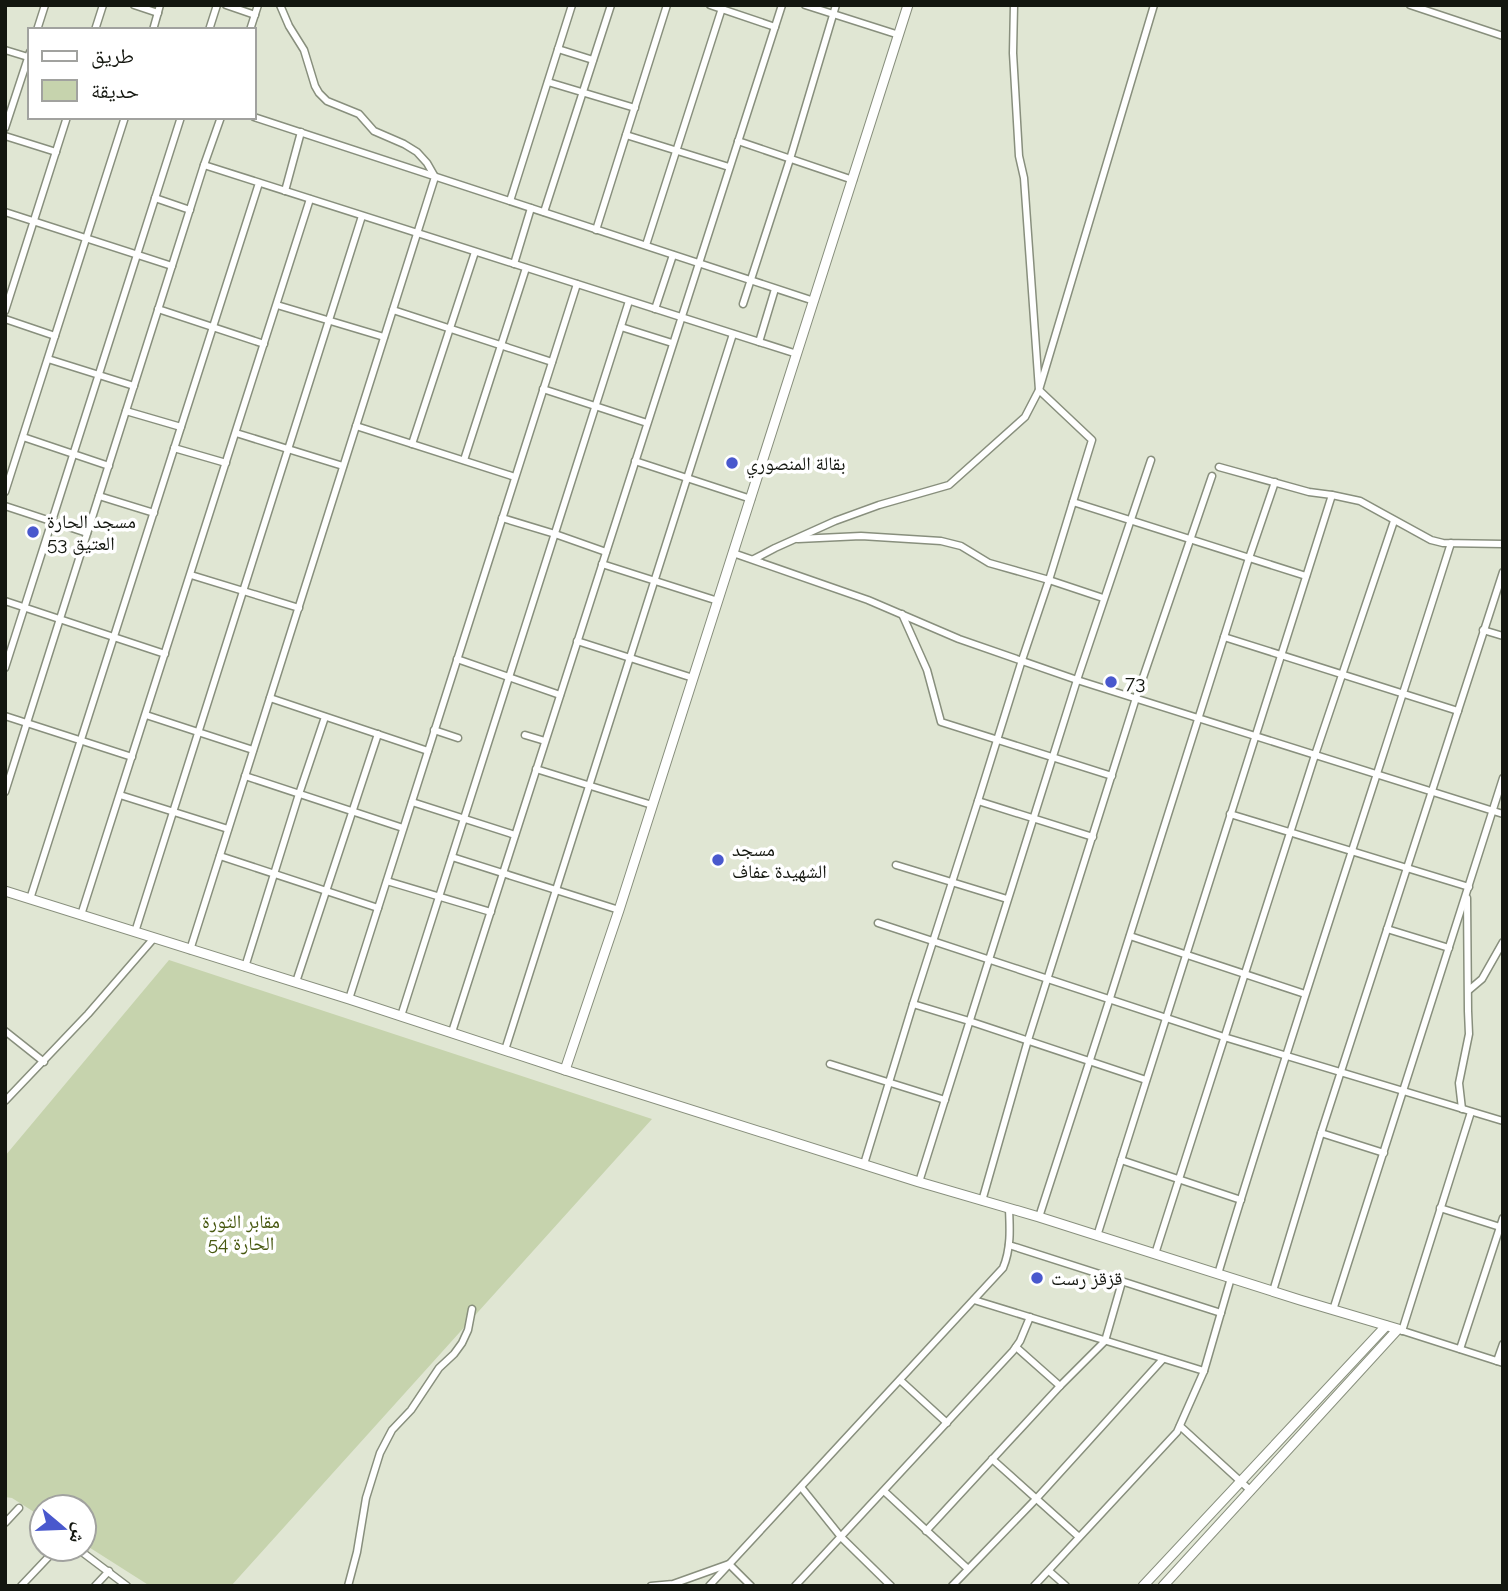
<svg xmlns="http://www.w3.org/2000/svg" width="1508" height="1591" font-family="Raleway,'Noto Naskh Arabic',sans-serif">
  <style>
    .green { fill: #c6d3ad }
    .lines { fill: none; stroke-linecap: round; stroke-linejoin: round }
    .street-casing { stroke: #888f7d; stroke-width: 9 }
    .secondary-casing { stroke: #888f7d; stroke-width: 11 }
    .street { stroke: #fff; stroke-width: 6 }
    .secondary { stroke: #fff; stroke-width: 9 }
    .poi-dot { fill: #4958cd; stroke: #fff; stroke-width: 2.5 }
    .labels { text-anchor: middle; stroke-width: 7; stroke-linejoin: round; paint-order: stroke }
    .poi-label { font-size: 19px; fill: #13160f; stroke: #fff; text-anchor: start }
    .park-label { font-size: 19px; fill: #475810; stroke: #fff }
  </style>
  <rect width="100%" height="100%" fill="#e0e6d3"/>
  <path class="green" d="M169 960 652 1119 231 1586H150L84 1544V1507H42V1517L12 1498 5 1497V1156Z"/>
  <g class="lines">
    <defs>
      <g id="street">
        <path d="M134 5 158 13"/>
        <path d="M226 5 255 15"/>
        <path d="M710 5 775 27"/>
        <path d="M805 5 899 35"/>
        <path d="M1410 5 1503 36"/>
        <path d="M37 30 45 5"/>
        <path d="M95 30 103 5"/>
        <path d="M153 30 160 5"/>
        <path d="M209 30 217 5"/>
        <path d="M250 30 258 5"/>
        <path d="M558 49 593 60"/>
        <path d="M5 50 28 57"/>
        <path d="M548 82 635 108"/>
        <path d="M254 117 814 301"/>
        <path d="M5 128 30 52"/>
        <path d="M626 135 729 167"/>
        <path d="M5 136 56 152"/>
        <path d="M738 141 853 180"/>
        <path d="M204 165 797 354"/>
        <path d="M285 191 301 132"/>
        <path d="M155 198 190 210"/>
        <path d="M510 201 572 5"/>
        <path d="M5 212 172 266"/>
        <path d="M544 212 611 5"/>
        <path d="M596 230 667 5"/>
        <path d="M646 245 723 5"/>
        <path d="M514 264 531 208"/>
        <path d="M743 304 790 159 836 5"/>
        <path d="M277 305 384 337"/>
        <path d="M158 309 264 344"/>
        <path d="M655 309 673 255"/>
        <path d="M393 310 552 362"/>
        <path d="M5 311 67 117"/>
        <path d="M5 319 55 336"/>
        <path d="M621 327 672 343"/>
        <path d="M759 342 775 289"/>
        <path d="M48 359 134 386"/>
        <path d="M543 389 647 423"/>
        <path d="M126 411 181 427"/>
        <path d="M356 426 515 477"/>
        <path d="M236 433 343 466"/>
        <path d="M23 437 109 466"/>
        <path d="M412 444 475 252"/>
        <path d="M174 448 226 463"/>
        <path d="M464 460 526 268"/>
        <path d="M635 461 751 499"/>
        <path d="M1219 467 1309 492 1332 495 1360 501 1431 540 1443 543 1503 544"/>
        <path d="M5 492 125 117"/>
        <path d="M99 496 154 513"/>
        <path d="M1073 502 1306 576"/>
        <path d="M5 506 87 533"/>
        <path d="M502 518 555 534 606 552"/>
        <path d="M798 539 861 536 941 541 961 546 989 563 1049 580 1103 598"/>
        <path d="M733 553 868 600 959 639 1077 680 1503 814"/>
        <path d="M754 559 775 548 835 521 879 505 949 485 1025 417 1039 390 1154 5"/>
        <path d="M602 564 718 601"/>
        <path d="M191 575 299 608"/>
        <path d="M5 601 165 654"/>
        <path d="M902 614 927 670 941 722 1112 776"/>
        <path d="M1483 630 1503 636"/>
        <path d="M1224 637 1458 711"/>
        <path d="M577 641 693 678"/>
        <path d="M457 659 560 695"/>
        <path d="M5 668 181 117"/>
        <path d="M270 698 428 751"/>
        <path d="M146 715 253 750"/>
        <path d="M5 716 132 757"/>
        <path d="M434 730 458 738"/>
        <path d="M525 735 545 741"/>
        <path d="M536 769 652 805"/>
        <path d="M245 776 403 828"/>
        <path d="M5 792 204 165 221 117"/>
        <path d="M120 795 228 829"/>
        <path d="M978 801 1093 837"/>
        <path d="M412 802 515 835"/>
        <path d="M1230 814 1469 887"/>
        <path d="M220 856 378 908"/>
        <path d="M452 857 619 910"/>
        <path d="M896 865 1007 899"/>
        <path d="M387 881 491 912"/>
        <path d="M30 899 259 183"/>
        <path d="M81 915 310 199"/>
        <path d="M878 923 1224 1037 1503 1121"/>
        <path d="M1387 929 1449 948"/>
        <path d="M135 932 362 216"/>
        <path d="M1130 936 1305 994"/>
        <path d="M190 950 435 177 427 163 417 152 404 144 374 131 359 114 327 101 319 93 315 86 304 50 289 26 280 5"/>
        <path d="M245 967 299 794 325 717"/>
        <path d="M296 982 378 734"/>
        <path d="M1469 990 1482 979 1503 942"/>
        <path d="M349 999 577 284"/>
        <path d="M913 1004 969 1021 1146 1080"/>
        <path d="M401 1016 629 301"/>
        <path d="M5 1031 44 1062"/>
        <path d="M452 1032 782 5"/>
        <path d="M505 1050 733 334"/>
        <path d="M830 1064 945 1100"/>
        <path d="M5 1101 88 1014 154 938"/>
        <path d="M1462 1109 1459 1083 1469 1034 1468 1011 1467 898"/>
        <path d="M1321 1133 1384 1153"/>
        <path d="M1121 1160 1241 1200"/>
        <path d="M864 1164 913 1004 978 801 1022 660 1049 580 1092 440 1039 390 1024 178 1019 156 1013 53 1014 5"/>
        <path d="M919 1182 1077 680 1151 460"/>
        <path d="M982 1201 1028 1040 1136 698 1212 476"/>
        <path d="M1440 1208 1500 1227"/>
        <path d="M1039 1217 1110 998 1249 558 1275 482"/>
        <path d="M1097 1236 1332 495"/>
        <path d="M1009 1245 1221 1313"/>
        <path d="M1155 1254 1315 755 1394 521"/>
        <path d="M1218 1274C1292 1029 1374 787 1451 543"/>
        <path d="M1273 1291 1321 1133 1503 572"/>
        <path d="M974 1300 1204 1371"/>
        <path d="M1333 1310 1503 778"/>
        <path d="M1400 1330 1503 1363"/>
        <path d="M1402 1331 1471 1112"/>
        <path d="M1016 1347 1060 1386"/>
        <path d="M1460 1349 1503 1218"/>
        <path d="M1497 1361 1503 1344"/>
        <path d="M900 1380 947 1423"/>
        <path d="M1180 1426 1251 1491"/>
        <path d="M992 1459 1079 1537"/>
        <path d="M801 1487 841 1537 891 1586"/>
        <path d="M884 1491 968 1569"/>
        <path d="M5 1523 19 1508"/>
        <path d="M926 1531 1060 1386 1105 1341 1122 1282"/>
        <path d="M78 1549 127 1586"/>
        <path d="M1049 1571 1066 1586"/>
        <path d="M21 1586 56 1549"/>
        <path d="M95 1586 109 1571"/>
        <path d="M348 1586 357 1552 366 1498 380 1453 392 1430 411 1410 439 1368 454 1354 462 1343 468 1330 472 1309"/>
        <path d="M651 1586 673 1584 729 1564 751 1586"/>
        <path d="M709 1586 1003 1268C1011 1249 1010 1229 1009 1209"/>
        <path d="M795 1586 1013 1351 1020 1341 1030 1317"/>
        <path d="M952 1586 1036 1499 1163 1359"/>
        <path d="M1034 1586 1177 1432 1204 1371 1231 1278"/>
      </g>
      <g id="secondary">
        <path d="M5 891 349 999 565 1070 919 1182 1039 1217 1300 1300 1398 1329 1163 1586"/>
        <path d="M565 1070 619 910 908 5"/>
        <path d="M1143 1586 1386 1326"/>
      </g>
    </defs>
    <use href="#street" class="street-casing"/>
    <use href="#secondary" class="secondary-casing"/>
    <use href="#street" class="street"/>
    <use href="#secondary" class="secondary"/>
  </g>
  <g class="poi-dot">
    <circle cx="732" cy="463" r="7"/>
    <circle cx="33" cy="532" r="7"/>
    <circle cx="1111" cy="682" r="7"/>
    <circle cx="718" cy="860" r="7"/>
    <circle cx="1037" cy="1278" r="7"/>
  </g>
  <g class="labels">
    <g class="poi-label">
      <text x="746" y="470">بقالة المنصوري</text>
      <text x="47" y="528">مسجد الحارة<tspan x="47" dy="22">53 العتيق</tspan></text>
      <text x="1125" y="689">73</text>
      <text x="732" y="856">مسجد<tspan x="732" dy="22">الشهيدة عفاف</tspan></text>
      <text x="1051" y="1285">قزقز رست</text>
    </g>
    <g class="park-label">
      <text x="241" y="1228">مقابر الثورة<tspan x="241" dy="22">الحارة 54</tspan></text>
    </g>
  </g>
  <rect width="1508" height="1591" fill="none" stroke="#13160f" stroke-width="14"/>
  <rect x="28" y="28" width="228" height="91" fill="#ffffff" stroke="#a1a29f" stroke-width="2"/>
  <rect x="42" y="51" width="35" height="10" fill="#ffffff" stroke="#a1a29f" stroke-width="2"/>
  <text x="91" y="63" font-size="21" fill="#13160f">طريق</text>
  <rect x="42" y="80" width="35" height="21" fill="#c6d3ad" stroke="#a1a29f" stroke-width="2"/>
  <text x="91" y="98" font-size="21" fill="#13160f">حديقة</text>
  <g transform="translate(63 1528) rotate(109)"><circle r="33" fill="#ffffff" stroke="#a1a29f" stroke-width="2"/>
  <path d="M0-5L12 26L0 18L-12 26Z" fill="#4958cd"/>
  <text y="-10" font-size="19" font-weight="bold" text-anchor="middle" fill="#13160f">ش</text>
  </g>
</svg>
